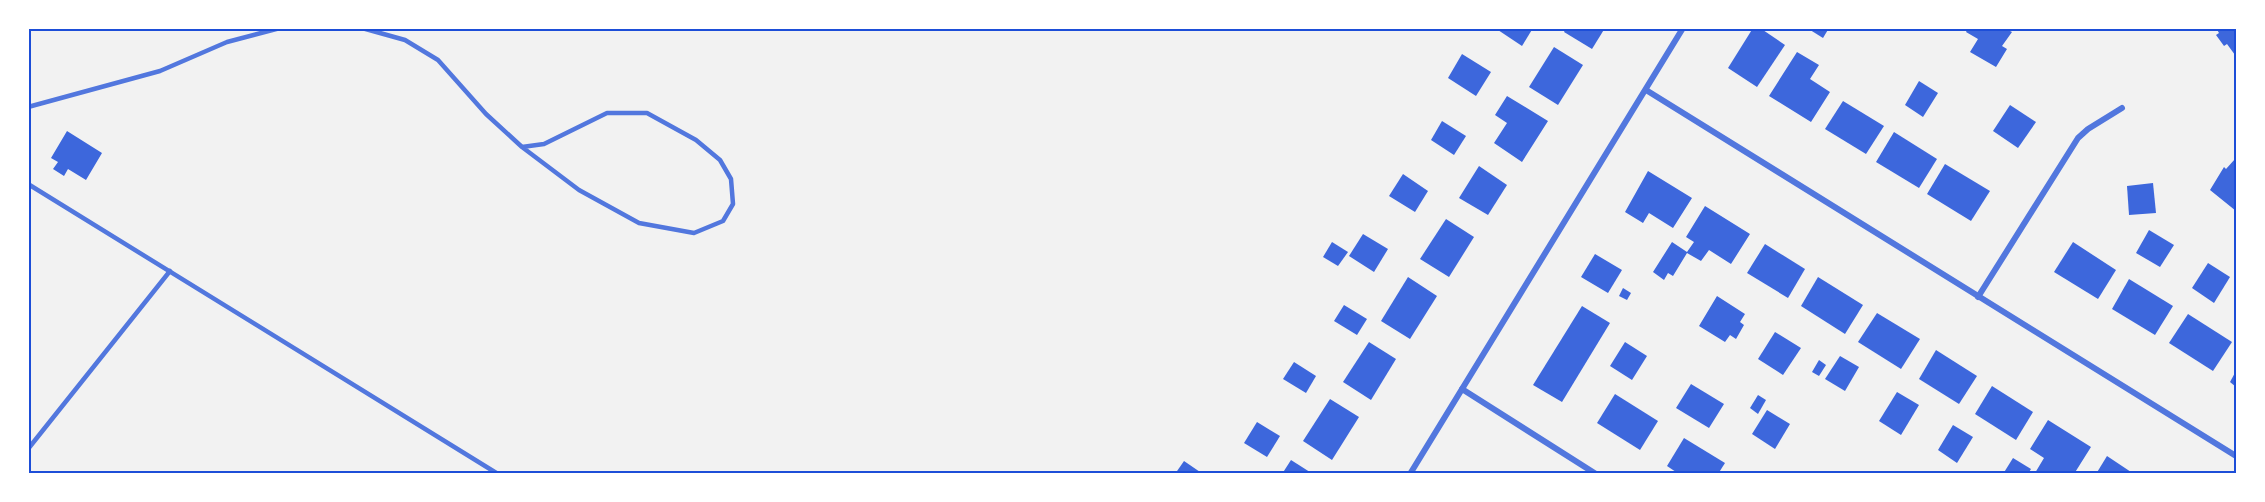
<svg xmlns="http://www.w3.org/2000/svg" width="2265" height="502" font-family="Lato,sans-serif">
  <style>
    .building { fill: #3d67dc }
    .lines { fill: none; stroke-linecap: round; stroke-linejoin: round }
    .service { stroke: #5277de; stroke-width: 4.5 }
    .minor { stroke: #5277de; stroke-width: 6 }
    .neatline { fill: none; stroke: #1d4ed8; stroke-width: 2 }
  </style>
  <rect width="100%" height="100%" fill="#f2f2f2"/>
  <g class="building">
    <path d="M1495 28H1533L1522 46Z"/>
    <path d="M1566 28H1605L1592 49 1564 32Z"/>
    <path d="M1753 28H1760L1785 45 1757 87 1728 68Z"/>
    <path d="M1807 28H1829L1823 38Z"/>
    <path d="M1968 28H2012L2010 31 2012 32 2002 46 2007 49 1996 67 1970 52 1978 39 1966 32Z"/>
    <path d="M2216 28H2236V54L2235 55 2227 44 2224 46 2216 35 2219 33Z"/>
    <path d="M1554 47 1583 65 1558 105 1529 87Z"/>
    <path d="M1797 52 1819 65 1810 79 1830 92 1811 122 1769 96Z"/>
    <path d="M1462 54 1491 72 1476 96 1448 78Z"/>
    <path d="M1919 81 1938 93 1923 117 1905 105Z"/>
    <path d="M1507 96 1548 121 1522 162 1494 143 1507 123 1495 115Z"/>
    <path d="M1843 101 1884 126 1866 154 1825 129Z"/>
    <path d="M2010 105 2036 122 2018 148 1993 131Z"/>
    <path d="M1442 121 1466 136 1454 155 1431 140Z"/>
    <path d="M67 131 102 153 86 180 68 169 64 176 53 169 58 162 51 158Z"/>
    <path d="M1894 132 1937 159 1919 188 1876 162Z"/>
    <path d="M2235 159 2236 160V211L2210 190 2224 167 2226 169Z"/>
    <path d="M1945 164 1990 191 1971 221 1927 194Z"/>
    <path d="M1479 166 1507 185 1488 215 1459 198Z"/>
    <path d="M1648 171 1692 198 1673 228 1649 213 1643 223 1625 212Z"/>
    <path d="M1403 174 1428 191 1415 212 1389 196Z"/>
    <path d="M2153 183 2156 213 2129 215 2127 186Z"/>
    <path d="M1705 206 1750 234 1731 264 1709 250 1701 261 1687 253 1673 276 1668 273 1664 280 1653 272 1672 242 1687 252 1694 242 1686 237Z"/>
    <path d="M1446 219 1474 237 1449 277 1420 259Z"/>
    <path d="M2149 230 2174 245 2160 267 2136 253Z"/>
    <path d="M1363 234 1388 249 1374 272 1349 256Z"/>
    <path d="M1332 242 1348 252 1338 266 1323 257Z"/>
    <path d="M2073 242 2116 270 2098 299 2054 272Z"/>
    <path d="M1765 244 1805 269 1788 298 1747 273Z"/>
    <path d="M1595 254 1622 270 1608 293 1581 277Z"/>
    <path d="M2208 263 2230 277 2214 303 2192 288Z"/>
    <path d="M1408 277 1437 296 1410 339 1381 321Z"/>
    <path d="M1818 277 1863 305 1845 334 1801 306Z"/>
    <path d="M2129 279 2173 306 2155 335 2112 309Z"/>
    <path d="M1623 288 1631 293 1627 300 1619 296Z"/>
    <path d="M1717 296 1745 314 1740 322 1744 325 1736 339 1730 335 1725 342 1699 326Z"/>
    <path d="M1344 305 1367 319 1357 335 1334 321Z"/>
    <path d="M1582 306 1610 323 1562 402 1533 385Z"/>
    <path d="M1877 313 1920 339 1901 369 1858 342Z"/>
    <path d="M2188 314 2232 342 2213 371 2169 343Z"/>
    <path d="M1775 332 1801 348 1783 375 1758 359Z"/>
    <path d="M1369 342 1396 359 1371 400 1343 382Z"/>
    <path d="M1625 342 1647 356 1632 380 1610 366Z"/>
    <path d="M1936 350 1977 376 1959 404 1919 379Z"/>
    <path d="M1840 356 1859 367 1845 391 1825 379Z"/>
    <path d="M1819 360 1826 365 1819 376 1812 372Z"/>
    <path d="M1294 362 1316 376 1306 393 1283 379Z"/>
    <path d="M2236 371V387L2230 382Z"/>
    <path d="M1691 384 1724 404 1709 428 1676 408Z"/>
    <path d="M1992 386 2033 412 2016 440 1975 414Z"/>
    <path d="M1897 392 1919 405 1901 435 1879 421Z"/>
    <path d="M1615 394 1658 421 1640 450 1597 423Z"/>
    <path d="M1758 395 1766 400 1758 414 1750 408Z"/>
    <path d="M1330 399 1359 417 1332 460 1303 441Z"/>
    <path d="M1767 410 1790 424 1775 449 1752 434Z"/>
    <path d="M2048 420 2091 447 2074 474 2035 473 2044 458 2030 449Z"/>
    <path d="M1257 422 1280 436 1267 457 1244 443Z"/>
    <path d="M1953 425 1973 437 1957 463 1938 450Z"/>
    <path d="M1684 438 1725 463 1718 474H1679L1667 466Z"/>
    <path d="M2107 456 2134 474H2096Z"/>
    <path d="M2013 458 2031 469 2028 474H2003Z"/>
    <path d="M1291 460 1313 474H1282Z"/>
    <path d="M1184 461 1203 474H1175Z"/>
  </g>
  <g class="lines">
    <g class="service">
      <path d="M362 28 405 40 438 60 486 114 522 147 579 190 639 223 694 233 723 221 733 204 731 179 720 160 696 140 647 113H607L544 144 522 147"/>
      <path d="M28 107 160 71 227 42 280 28"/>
      <path d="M28 184 498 474"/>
      <path d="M28 449 170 271"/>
    </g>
    <g class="minor">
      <path d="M1646 90 2236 456"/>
      <path d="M1978 297 2078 138 2088 129 2122 108"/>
      <path d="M1462 389 1596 474"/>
      <path d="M1410 474 1683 28"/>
    </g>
  </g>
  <rect width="2265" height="502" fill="none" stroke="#ffffff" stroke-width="60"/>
  <rect x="30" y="30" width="2205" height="442" class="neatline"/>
</svg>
